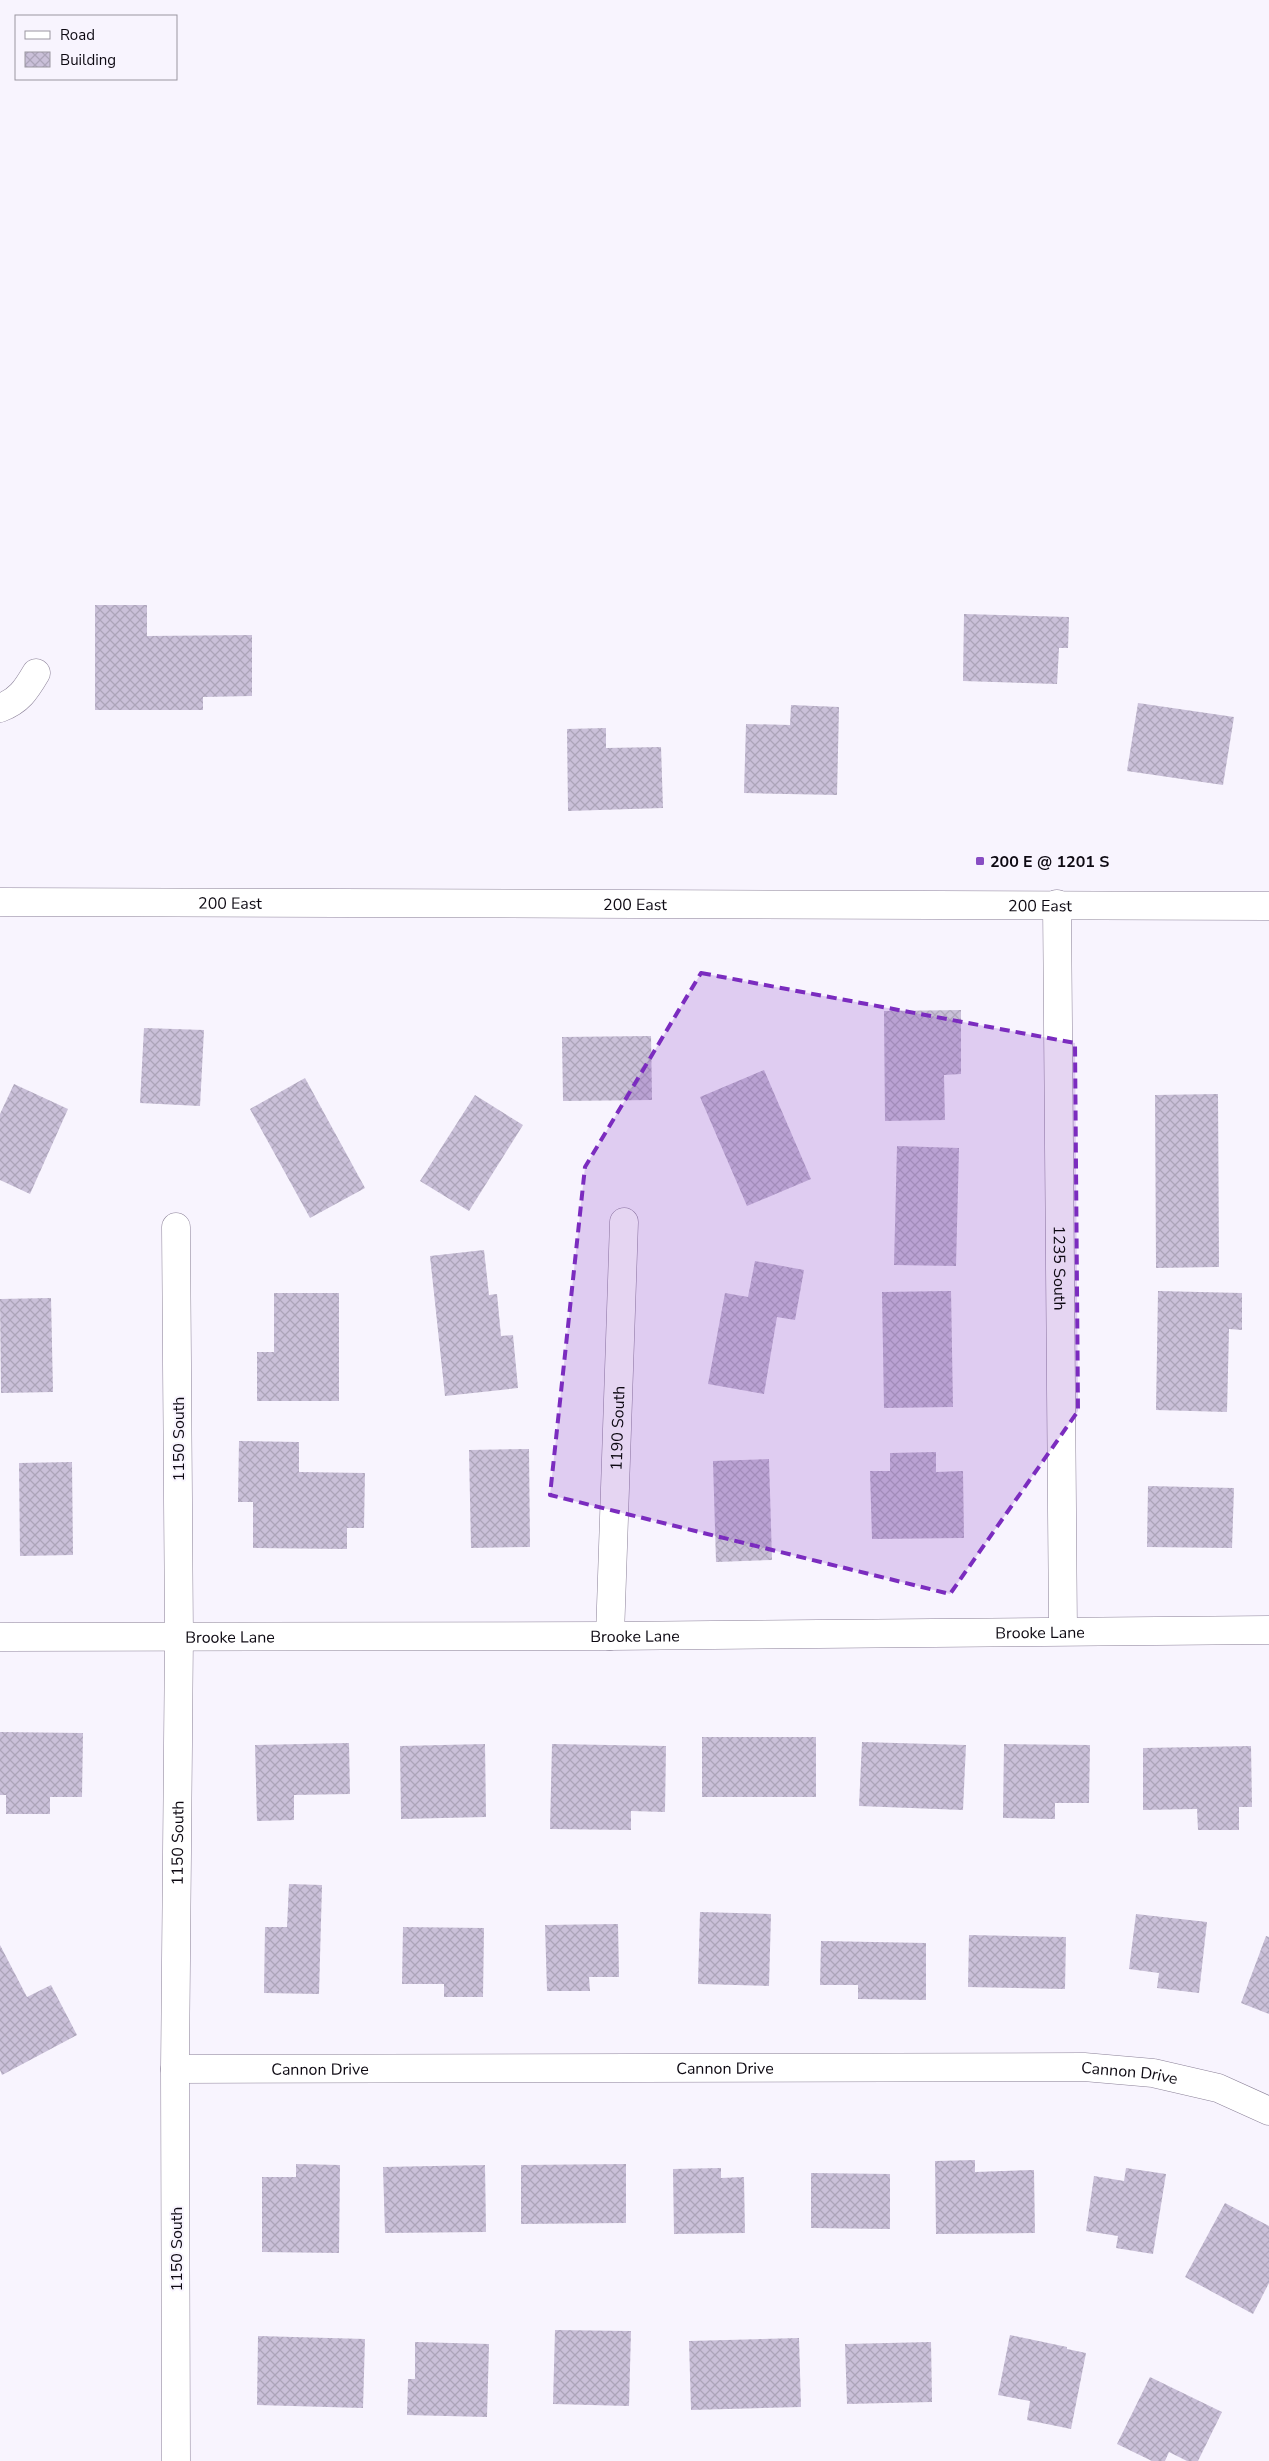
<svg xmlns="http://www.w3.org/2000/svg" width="1269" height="2461" font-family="'Nunito Sans',sans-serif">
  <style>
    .building { fill: url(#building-cross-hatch) }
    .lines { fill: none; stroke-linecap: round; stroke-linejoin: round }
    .minor-casing { stroke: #8b8198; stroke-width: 29 }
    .major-casing { stroke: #8b8198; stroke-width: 29 }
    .minor { stroke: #fff; stroke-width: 28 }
    .major { stroke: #fff; stroke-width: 28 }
    .marked { fill: #7b2cbf; fill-opacity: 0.2; stroke: #7b2cbf; stroke-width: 4; stroke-dasharray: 10 6; stroke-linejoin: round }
    .poi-dot { fill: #884dc3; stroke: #f8f4fe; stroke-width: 2 }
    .labels { text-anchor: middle; stroke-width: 4; stroke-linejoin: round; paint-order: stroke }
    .poi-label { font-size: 16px; font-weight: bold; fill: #0d0912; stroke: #f8f4fe; text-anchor: start }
    .street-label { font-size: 16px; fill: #0d0912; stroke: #f8f4fe }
  </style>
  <defs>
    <pattern id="building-cross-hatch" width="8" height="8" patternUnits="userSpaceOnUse" patternTransform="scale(1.25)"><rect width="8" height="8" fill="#cac0d9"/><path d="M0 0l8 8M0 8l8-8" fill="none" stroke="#aca4b9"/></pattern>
  </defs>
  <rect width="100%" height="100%" fill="#f8f4fe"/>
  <g class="building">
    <path d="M95 605H147V636L252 635V696L203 697V710H95Z"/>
    <path d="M964 614 1069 617 1068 648H1059L1057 684 963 681Z"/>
    <path d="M1138 703 1234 717 1223 785 1127 771Z"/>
    <path d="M791 705 839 707 837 795 744 793 746 724 790 725Z"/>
    <path d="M606 728V748L661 747 663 808 568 811 567 729Z"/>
    <path d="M961 1010V1074L944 1075 945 1120 885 1121 884 1011Z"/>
    <path d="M144 1028 204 1030 200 1106 140 1103Z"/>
    <path d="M651 1036 652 1100 563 1101 562 1037Z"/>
    <path d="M764 1070 811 1179 747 1206 700 1097Z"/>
    <path d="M305 1078 365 1188 310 1218 250 1109Z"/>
    <path d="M14 1084 68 1109 30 1194 0 1180V1114Z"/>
    <path d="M1218 1094 1219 1267 1156 1268 1155 1095Z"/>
    <path d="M475 1095 523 1125 469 1211 420 1181Z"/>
    <path d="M897 1146 959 1148 956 1266 894 1265Z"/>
    <path d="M484 1250 489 1295 497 1294 501 1336 513 1335 518 1388 445 1396 430 1256Z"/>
    <path d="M755 1261 804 1270 795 1320 777 1317 764 1394 708 1384 725 1293 748 1297Z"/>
    <path d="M951 1291 953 1407 884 1408 882 1292Z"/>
    <path d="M1158 1291 1242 1293V1330L1229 1329 1227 1412 1156 1410Z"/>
    <path d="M274 1293H339V1401H257V1352H274Z"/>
    <path d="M51 1298 53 1392 1 1393 0 1299Z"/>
    <path d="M239 1441 299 1442V1472L365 1473 364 1528H347V1549L253 1548V1502H238Z"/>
    <path d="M529 1449 530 1547 471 1548 469 1450Z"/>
    <path d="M936 1452V1472L963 1471 964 1538 872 1539 870 1471H890V1453Z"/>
    <path d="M769 1459 772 1560 716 1562 713 1461Z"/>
    <path d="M72 1462 73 1555 20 1556 19 1463Z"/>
    <path d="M1148 1486 1234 1488 1232 1548 1147 1547Z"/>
    <path d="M0 1732 83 1733 82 1797H50V1814H6V1795H0Z"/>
    <rect x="702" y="1737" width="114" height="60"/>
    <path d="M862 1742 966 1745 963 1810 859 1806Z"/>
    <path d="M349 1743 350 1794 294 1795V1820L257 1821 255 1745Z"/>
    <path d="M485 1744 486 1817 401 1819 400 1746Z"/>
    <path d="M552 1744 666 1746 665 1812 631 1811V1830L550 1829Z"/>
    <path d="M1004 1744 1090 1745 1089 1803H1055V1819L1003 1818Z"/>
    <path d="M1251 1746 1252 1807H1239V1830H1198L1197 1809 1143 1810V1748Z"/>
    <path d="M289 1884 322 1885 319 1994 264 1993 265 1927H287Z"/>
    <path d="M700 1912 771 1914 769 1986 698 1984Z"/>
    <path d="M1136 1914 1207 1922 1199 1993 1157 1988 1159 1973 1129 1969Z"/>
    <path d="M618 1924 619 1977H589L590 1991H547L545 1925Z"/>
    <path d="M403 1927 484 1928 483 1997H444V1984H402Z"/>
    <path d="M969 1935 1066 1937 1065 1989 968 1987Z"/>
    <path d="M1266 1936 1269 1937V2014L1241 2003Z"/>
    <path d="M821 1941 926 1943V2000L858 1999V1985H820Z"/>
    <path d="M0 1945 27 1997 51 1985 77 2035 2 2075 0 2070Z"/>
    <path d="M975 2160V2172L1034 2170 1035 2233 936 2234 935 2161Z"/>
    <path d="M296 2164 340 2165 339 2253 262 2252V2177H296Z"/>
    <path d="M626 2164V2223L521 2224V2165Z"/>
    <path d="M485 2165 486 2232 385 2233 383 2167Z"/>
    <path d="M721 2168V2178L744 2177 745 2233 674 2234 673 2169Z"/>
    <path d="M1126 2168 1166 2174 1153 2254 1116 2248 1118 2236 1086 2231 1094 2176 1124 2181Z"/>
    <path d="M811 2173 890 2174V2229L811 2228Z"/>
    <path d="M1225 2203 1269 2226V2283L1253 2314 1185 2277Z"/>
    <path d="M555 2330 631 2331 629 2406 553 2404Z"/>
    <path d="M1010 2335 1067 2347V2349L1086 2353 1071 2429 1027 2420 1030 2401 998 2395Z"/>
    <path d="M258 2336 365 2339 363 2408 257 2405Z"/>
    <path d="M799 2338 801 2407 691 2410 689 2341Z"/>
    <path d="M415 2342 489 2344 487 2417 407 2415 408 2379H415Z"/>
    <path d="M931 2342 932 2402 847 2404 845 2344Z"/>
    <path d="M1150 2377 1222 2412 1198 2461H1187L1169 2452 1165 2461H1152L1117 2444Z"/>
  </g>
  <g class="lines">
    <defs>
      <g id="minor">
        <path d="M0 708C19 701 26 690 36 673"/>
        <path id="s1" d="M1057 904 1063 1631"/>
        <path id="s2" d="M610 1636 624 1222"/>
        <path id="s3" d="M0 1637 610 1636 1269 1630"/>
        <path id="s4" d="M175 2069 1084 2067 1153 2073 1218 2088 1269 2111"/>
        <path id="s5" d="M176 2461 175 2069 179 1636 176 1227"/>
      </g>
      <g id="major">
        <path id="s6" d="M0 902 1269 906"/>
      </g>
    </defs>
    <use href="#minor" class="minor-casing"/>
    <use href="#major" class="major-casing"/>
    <use href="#minor" class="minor"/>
    <use href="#major" class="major"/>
  </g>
  <path class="marked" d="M701 973 1075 1043 1078 1411 950 1594 550 1495 585 1167Z"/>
  <rect class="poi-dot" x="975" y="856" width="10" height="10" rx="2.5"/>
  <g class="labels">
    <g class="poi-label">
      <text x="990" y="867">200 E @ 1201 S</text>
    </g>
    <g class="street-label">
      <text dy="6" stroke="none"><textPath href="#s6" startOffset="230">200 East</textPath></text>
      <text dy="6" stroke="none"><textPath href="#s6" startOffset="635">200 East</textPath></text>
      <text dy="6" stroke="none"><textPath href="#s6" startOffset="1040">200 East</textPath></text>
      <text dy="6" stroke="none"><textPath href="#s1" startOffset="364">1235 South</textPath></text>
      <text dy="6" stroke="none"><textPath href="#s2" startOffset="208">1190 South</textPath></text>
      <text transform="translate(178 1439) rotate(-90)" y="6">1150 South</text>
      <text dy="6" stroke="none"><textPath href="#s3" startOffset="1040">Brooke Lane</textPath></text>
      <text dy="6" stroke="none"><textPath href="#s3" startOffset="635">Brooke Lane</textPath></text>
      <text dy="6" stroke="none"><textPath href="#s3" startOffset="230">Brooke Lane</textPath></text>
      <text dy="6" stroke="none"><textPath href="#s5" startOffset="618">1150 South</textPath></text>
      <text dy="6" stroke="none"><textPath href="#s4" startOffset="550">Cannon Drive</textPath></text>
      <text dy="6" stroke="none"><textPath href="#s4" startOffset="145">Cannon Drive</textPath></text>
      <text dy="6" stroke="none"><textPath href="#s4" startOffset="955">Cannon Drive</textPath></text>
      <text transform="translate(176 2249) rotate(-90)" y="6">1150 South</text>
    </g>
  </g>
  <rect x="15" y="15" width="162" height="65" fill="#f8f4fe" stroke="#9a96a0"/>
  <rect x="25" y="31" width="25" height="8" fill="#ffffff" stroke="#9a96a0"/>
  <text x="60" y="40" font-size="15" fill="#0d0912">Road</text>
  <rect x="25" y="52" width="25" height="15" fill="url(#building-cross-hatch)" stroke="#9a96a0"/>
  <text x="60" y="65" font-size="15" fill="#0d0912">Building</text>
</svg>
